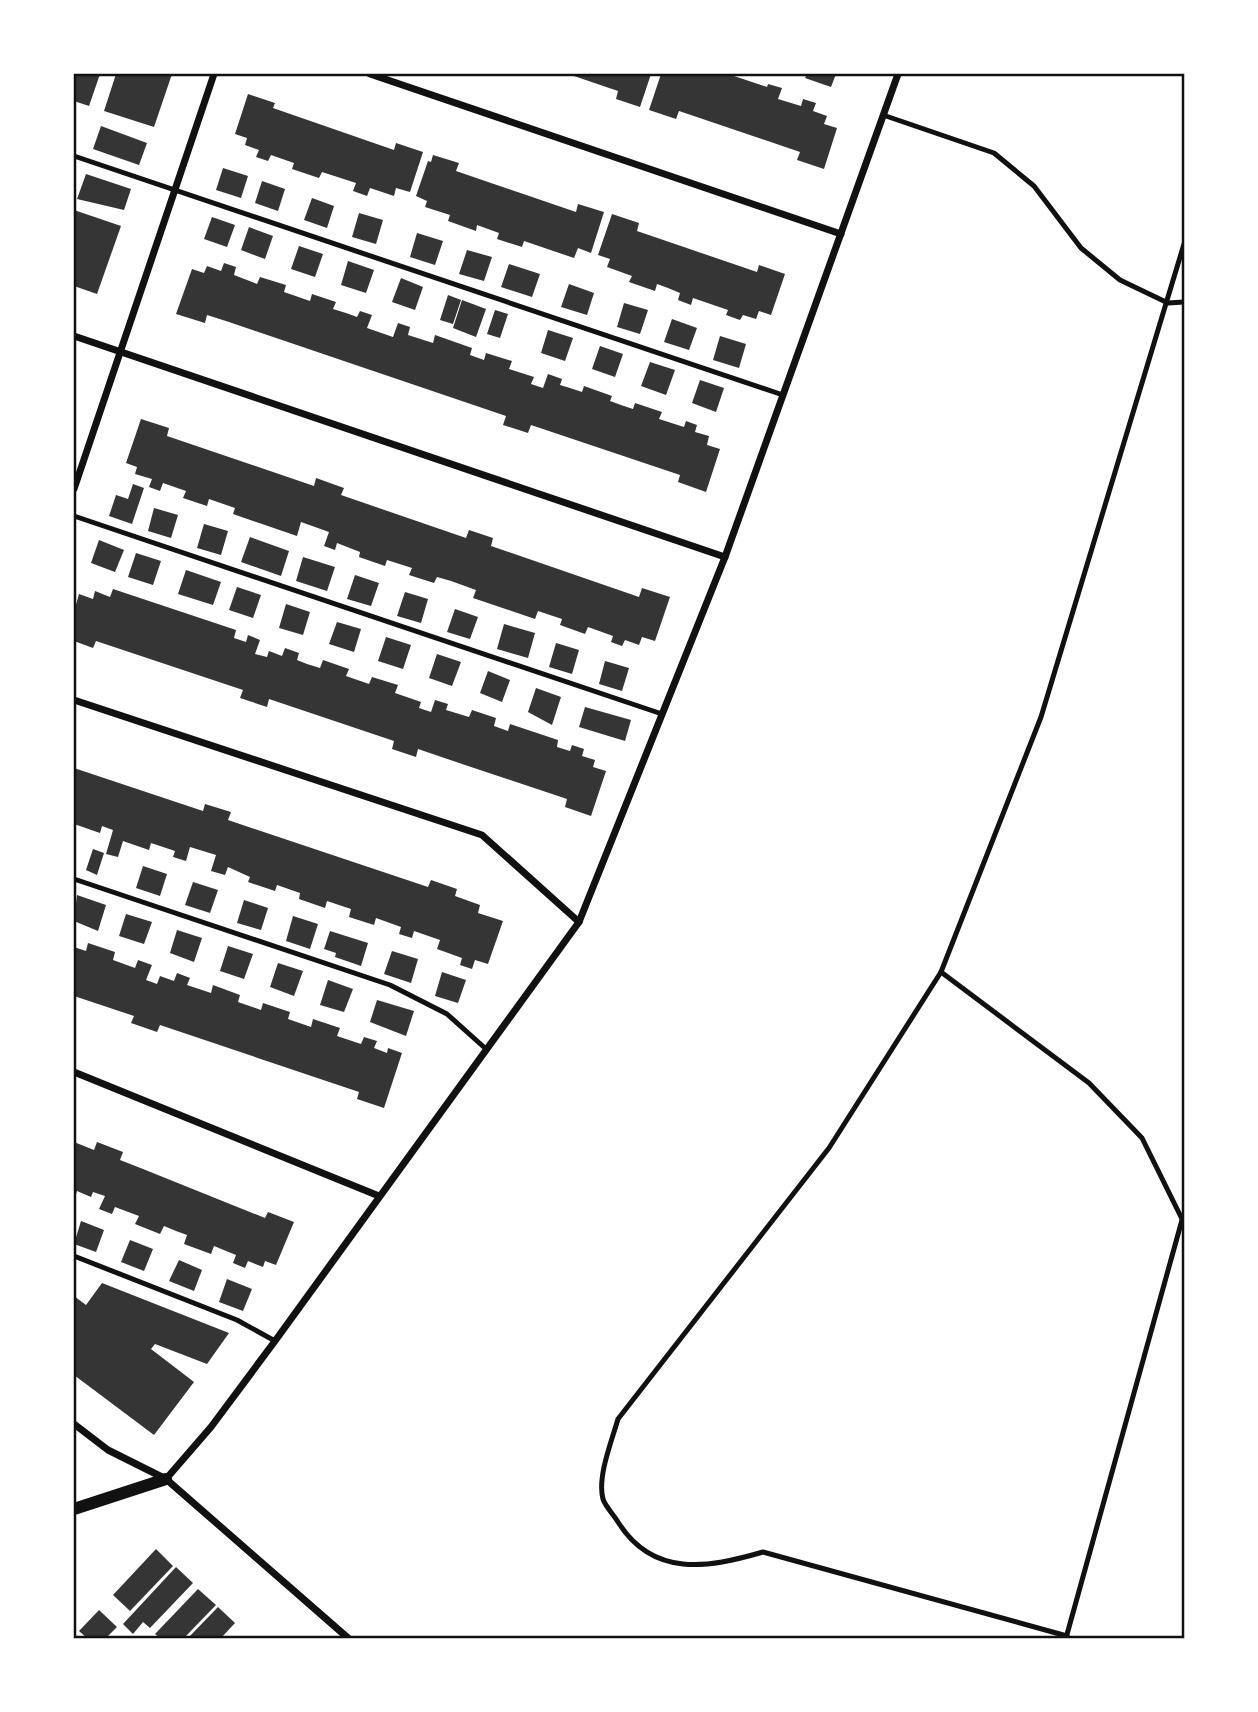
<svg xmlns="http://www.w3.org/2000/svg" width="1258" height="1712" font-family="Montserrat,sans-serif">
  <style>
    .building { fill: #353535 }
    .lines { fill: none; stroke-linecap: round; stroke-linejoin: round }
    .service { stroke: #111; stroke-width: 5 }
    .minor { stroke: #111; stroke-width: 7 }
    .tertiary { stroke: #111; stroke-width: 12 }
    .neatline { fill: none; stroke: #111; stroke-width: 2.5 }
  </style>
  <rect width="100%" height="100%" fill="#fff"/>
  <g class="building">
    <path d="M74 74H100L89 106 74 101Z"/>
    <path d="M116 74H172L154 127 104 111Z"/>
    <path d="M568 74H651L640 107 616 99 618 91Z"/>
    <path d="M661 74H728L767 87 768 84 782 88 778 99 801 106 803 99 816 103 813 111 827 116 824 124 837 128 824 169 797 160 800 152 679 111 676 119 649 110Z"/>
    <path d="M807 74H836L831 87 805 78Z"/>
    <path d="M248 94 275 103 273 108 394 150 396 143 423 152 410 192 396 188 394 196 370 188 367 196 353 191 356 183 322 172 319 178 292 169 294 163 271 155 268 161 256 157 259 150 245 145 247 138 235 134Z"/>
    <path d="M101 126 147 143 139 165 93 149Z"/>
    <path d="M433 155 459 163 456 171 576 212 578 204 604 212 591 253 578 248 574 258 524 241 522 247 497 239 499 233 477 225 476 231 448 221 450 215 425 207 427 201 416 196 428 161 431 162Z"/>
    <path d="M223 168 248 176 241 198 216 190Z"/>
    <path d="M86 174 131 189 124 210 77 199Z"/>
    <path d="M262 181 285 189 278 211 255 203Z"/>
    <path d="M312 198 334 206 327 228 304 220Z"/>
    <path d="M74 210 121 226 97 294 74 286Z"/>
    <path d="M359 213 383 220 376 244 352 237Z"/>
    <path d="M612 214 639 223 637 231 757 272 759 265 785 274 771 315 759 311 756 319 743 315 740 320 726 315 728 310 693 298 691 305 678 300 680 293 668 288 657 284 655 291 629 282 632 276 607 267 610 259 598 255Z"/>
    <path d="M212 217 235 225 227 247 204 239Z"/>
    <path d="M249 227 273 236 265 259 241 250Z"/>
    <path d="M417 233 443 241 435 265 410 257Z"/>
    <path d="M299 246 323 254 315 277 291 269Z"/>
    <path d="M467 250 492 257 484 281 459 274Z"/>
    <path d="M348 261 374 270 366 293 341 285Z"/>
    <path d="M224 263 236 267 234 275 257 284 260 277 286 285 284 292 310 301 312 294 336 302 333 309 346 313 357 317 360 311 372 315 367 328 393 337 398 323 410 327 408 335 433 343 435 335 472 348 470 355 484 360 486 353 512 361 509 369 534 377 531 384 543 388 548 374 562 379 560 385 570 388 582 392 584 386 612 396 610 401 621 405 633 409 635 403 662 412 659 419 684 427 686 421 697 425 695 432 709 436 707 445 720 449 706 492 678 482 680 475 531 425 528 433 503 425 506 416 229 322 207 315 205 323 176 314 192 269 204 273 207 266 221 271Z"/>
    <path d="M509 264 540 274 532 297 501 287Z"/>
    <path d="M401 278 423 287 415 310 392 302Z"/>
    <path d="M569 284 594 293 587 315 561 307Z"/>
    <path d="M448 295 461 300 453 324 440 320Z"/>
    <path d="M462 300 486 309 476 337 453 328Z"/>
    <path d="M624 303 648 310 640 334 617 327Z"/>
    <path d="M495 310 508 314 500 338 487 334Z"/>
    <path d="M672 319 697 328 689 350 664 342Z"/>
    <path d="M548 330 573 338 565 361 541 353Z"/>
    <path d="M720 336 746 344 739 368 713 360Z"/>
    <path d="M600 346 623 354 615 377 592 369Z"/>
    <path d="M650 362 675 370 666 395 641 386Z"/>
    <path d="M700 380 724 388 716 412 692 403Z"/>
    <path d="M141 419 169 428 167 436 314 486 316 478 344 488 341 495 466 538 469 530 493 538 491 546 639 597 642 588 670 597 655 641 642 637 639 645 625 640 622 646 611 642 613 636 588 627 585 634 560 625 562 619 538 611 535 619 473 598 476 590 451 581 437 577 434 583 409 575 412 568 387 560 385 566 359 557 360 552 337 543 335 550 324 546 329 532 301 522 297 536 233 514 235 508 209 499 207 506 183 498 186 491 163 483 160 491 149 487 152 479 135 474 137 467 126 463Z"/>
    <path d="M133 484 144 488 132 524 109 516 116 495 128 499Z"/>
    <path d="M154 508 178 515 171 538 148 531Z"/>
    <path d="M204 524 228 531 221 555 197 548Z"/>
    <path d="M250 537 289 551 281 576 241 562Z"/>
    <path d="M99 540 124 550 115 572 91 563Z"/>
    <path d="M136 553 161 561 153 585 128 577Z"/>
    <path d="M303 557 335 567 327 591 296 581Z"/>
    <path d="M186 570 221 582 213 605 178 594Z"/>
    <path d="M355 575 379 583 371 606 347 599Z"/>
    <path d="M237 587 261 595 253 618 229 610Z"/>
    <path d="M113 589 236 630 234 638 246 642 248 635 260 640 255 654 267 657 269 651 282 656 285 648 299 653 297 660 307 664 320 668 323 660 349 669 346 676 369 684 372 677 398 685 395 693 421 702 419 708 431 712 435 700 448 704 446 710 469 717 472 710 496 718 494 726 508 731 510 724 558 740 557 747 570 751 572 745 584 749 582 756 595 760 593 767 606 771 591 816 565 807 567 799 468 766 418 749 416 757 392 749 394 741 269 699 267 707 240 698 243 690 96 641 93 648 74 641V612L79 594 93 599 95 591 110 597Z"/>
    <path d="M405 592 428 599 421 623 397 616Z"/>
    <path d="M286 604 310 612 303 635 279 628Z"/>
    <path d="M455 609 478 617 470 639 447 632Z"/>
    <path d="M337 622 361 629 354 652 329 644Z"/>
    <path d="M504 624 535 633 528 658 497 649Z"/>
    <path d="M386 637 411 645 403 669 378 661Z"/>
    <path d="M556 643 579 650 572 674 549 667Z"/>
    <path d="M437 654 461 662 452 686 429 678Z"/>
    <path d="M605 661 629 668 622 691 599 684Z"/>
    <path d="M488 671 510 680 502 702 480 693Z"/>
    <path d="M536 688 561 697 552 725 528 712Z"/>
    <path d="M585 707 631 720 625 741 579 727Z"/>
    <path d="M74 768 203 811 205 804 231 812 228 820 428 887 431 880 457 889 455 896 480 905 478 913 503 921 488 964 475 960 472 969 460 965 462 958 437 949 440 940 414 931 412 938 399 934 401 927 376 918 374 925 349 917 351 909 327 901 325 908 299 899 300 893 277 885 275 891 248 882 250 877 228 867 225 875 211 871 216 855 190 847 186 861 173 857 175 851 151 843 149 850 123 841 118 857 106 854 113 830 102 826 100 833 74 824Z"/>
    <path d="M93 849 104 853 97 875 86 870Z"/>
    <path d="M143 866 167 874 160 896 136 888Z"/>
    <path d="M193 882 218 890 210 913 185 905Z"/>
    <path d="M77 895 106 905 98 931 74 921Z"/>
    <path d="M244 900 268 908 261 930 237 923Z"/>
    <path d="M126 914 152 922 144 944 119 936Z"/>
    <path d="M293 916 318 924 310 949 286 941Z"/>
    <path d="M177 930 202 938 194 962 170 953Z"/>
    <path d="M330 931 368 943 361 966 335 957 336 953 324 949Z"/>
    <path d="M88 943 115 952 113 960 135 968 138 960 152 965 146 980 157 984 160 976 174 981 177 973 190 978 187 985 211 993 213 985 240 995 238 1002 261 1010 263 1003 290 1012 288 1019 311 1027 313 1019 340 1028 337 1036 361 1044 364 1037 377 1041 374 1048 387 1053 388 1048 402 1053 384 1108 357 1099 359 1092 160 1025 157 1032 131 1023 134 1016 74 996V947L86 951Z"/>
    <path d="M228 946 253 954 244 979 220 971Z"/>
    <path d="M392 951 418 959 411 983 384 974Z"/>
    <path d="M278 963 303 971 294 996 270 987Z"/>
    <path d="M442 972 466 980 458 1003 435 996Z"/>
    <path d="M328 980 353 989 344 1012 320 1005Z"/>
    <path d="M377 1000 414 1011 406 1036 370 1022Z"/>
    <path d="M74 1142 94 1150 97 1142 123 1152 120 1160 143 1169 265 1218 268 1212 294 1222 276 1265 265 1261 263 1267 248 1261 245 1268 233 1263 236 1255 214 1246 211 1254 184 1244 187 1235 176 1231 164 1226 160 1234 135 1224 139 1216 115 1207 112 1214 99 1209 105 1196 93 1192 91 1197 77 1191 74 1200Z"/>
    <path d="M81 1221 104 1230 96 1252 74 1244Z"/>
    <path d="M130 1240 153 1249 144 1271 121 1262Z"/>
    <path d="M179 1260 202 1270 194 1291 169 1281Z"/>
    <path d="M227 1279 252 1289 243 1311 219 1302Z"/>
    <path d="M102 1283 229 1333 207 1364 155 1344 151 1349 194 1382 154 1435 74 1375V1296L86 1305Z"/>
    <path d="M156 1549 173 1566 130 1611 113 1595Z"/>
    <path d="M176 1567 193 1583 150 1628 143 1622 133 1634 123 1624Z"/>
    <path d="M198 1589 216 1605 184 1638H160L155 1634Z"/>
    <path d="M218 1607 235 1623 221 1638H188Z"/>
    <path d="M99 1610 117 1627 106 1638H87L79 1631Z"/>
  </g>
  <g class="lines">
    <g class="service">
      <path d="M883 115 994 153 1034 186 1081 248 1120 280 1168 303 1184 302"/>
      <path d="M74 156 783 395"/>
      <path d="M74 516 662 714"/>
      <path d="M74 879 390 985 447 1014 486 1049"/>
      <path d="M941 972 1089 1083 1142 1138 1183 1221"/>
      <path d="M74 1256 237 1320 275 1341"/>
      <path d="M1067 1636 763 1552C708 1568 653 1578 618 1522 614 1515 605 1506 603 1499 597 1477 612 1440 618 1419L829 1148 941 972 1041 717 1184 244"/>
      <path d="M1066 1638 1182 1220"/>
    </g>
    <g class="minor">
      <path d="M370 74 841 234"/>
      <path d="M74 336 725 557"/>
      <path d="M74 489 214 74"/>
      <path d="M74 700 482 835 579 922"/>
      <path d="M74 1072 379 1196"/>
      <path d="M74 1424 108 1450 166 1479 348 1638"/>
      <path d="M166 1479 211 1427 275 1341 579 922 725 557 898 74"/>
    </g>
    <path class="tertiary" d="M74 1509 166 1479"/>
  </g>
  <rect width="1258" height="1712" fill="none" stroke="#ffffff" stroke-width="150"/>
  <rect x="75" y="75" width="1108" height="1562" class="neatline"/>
</svg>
